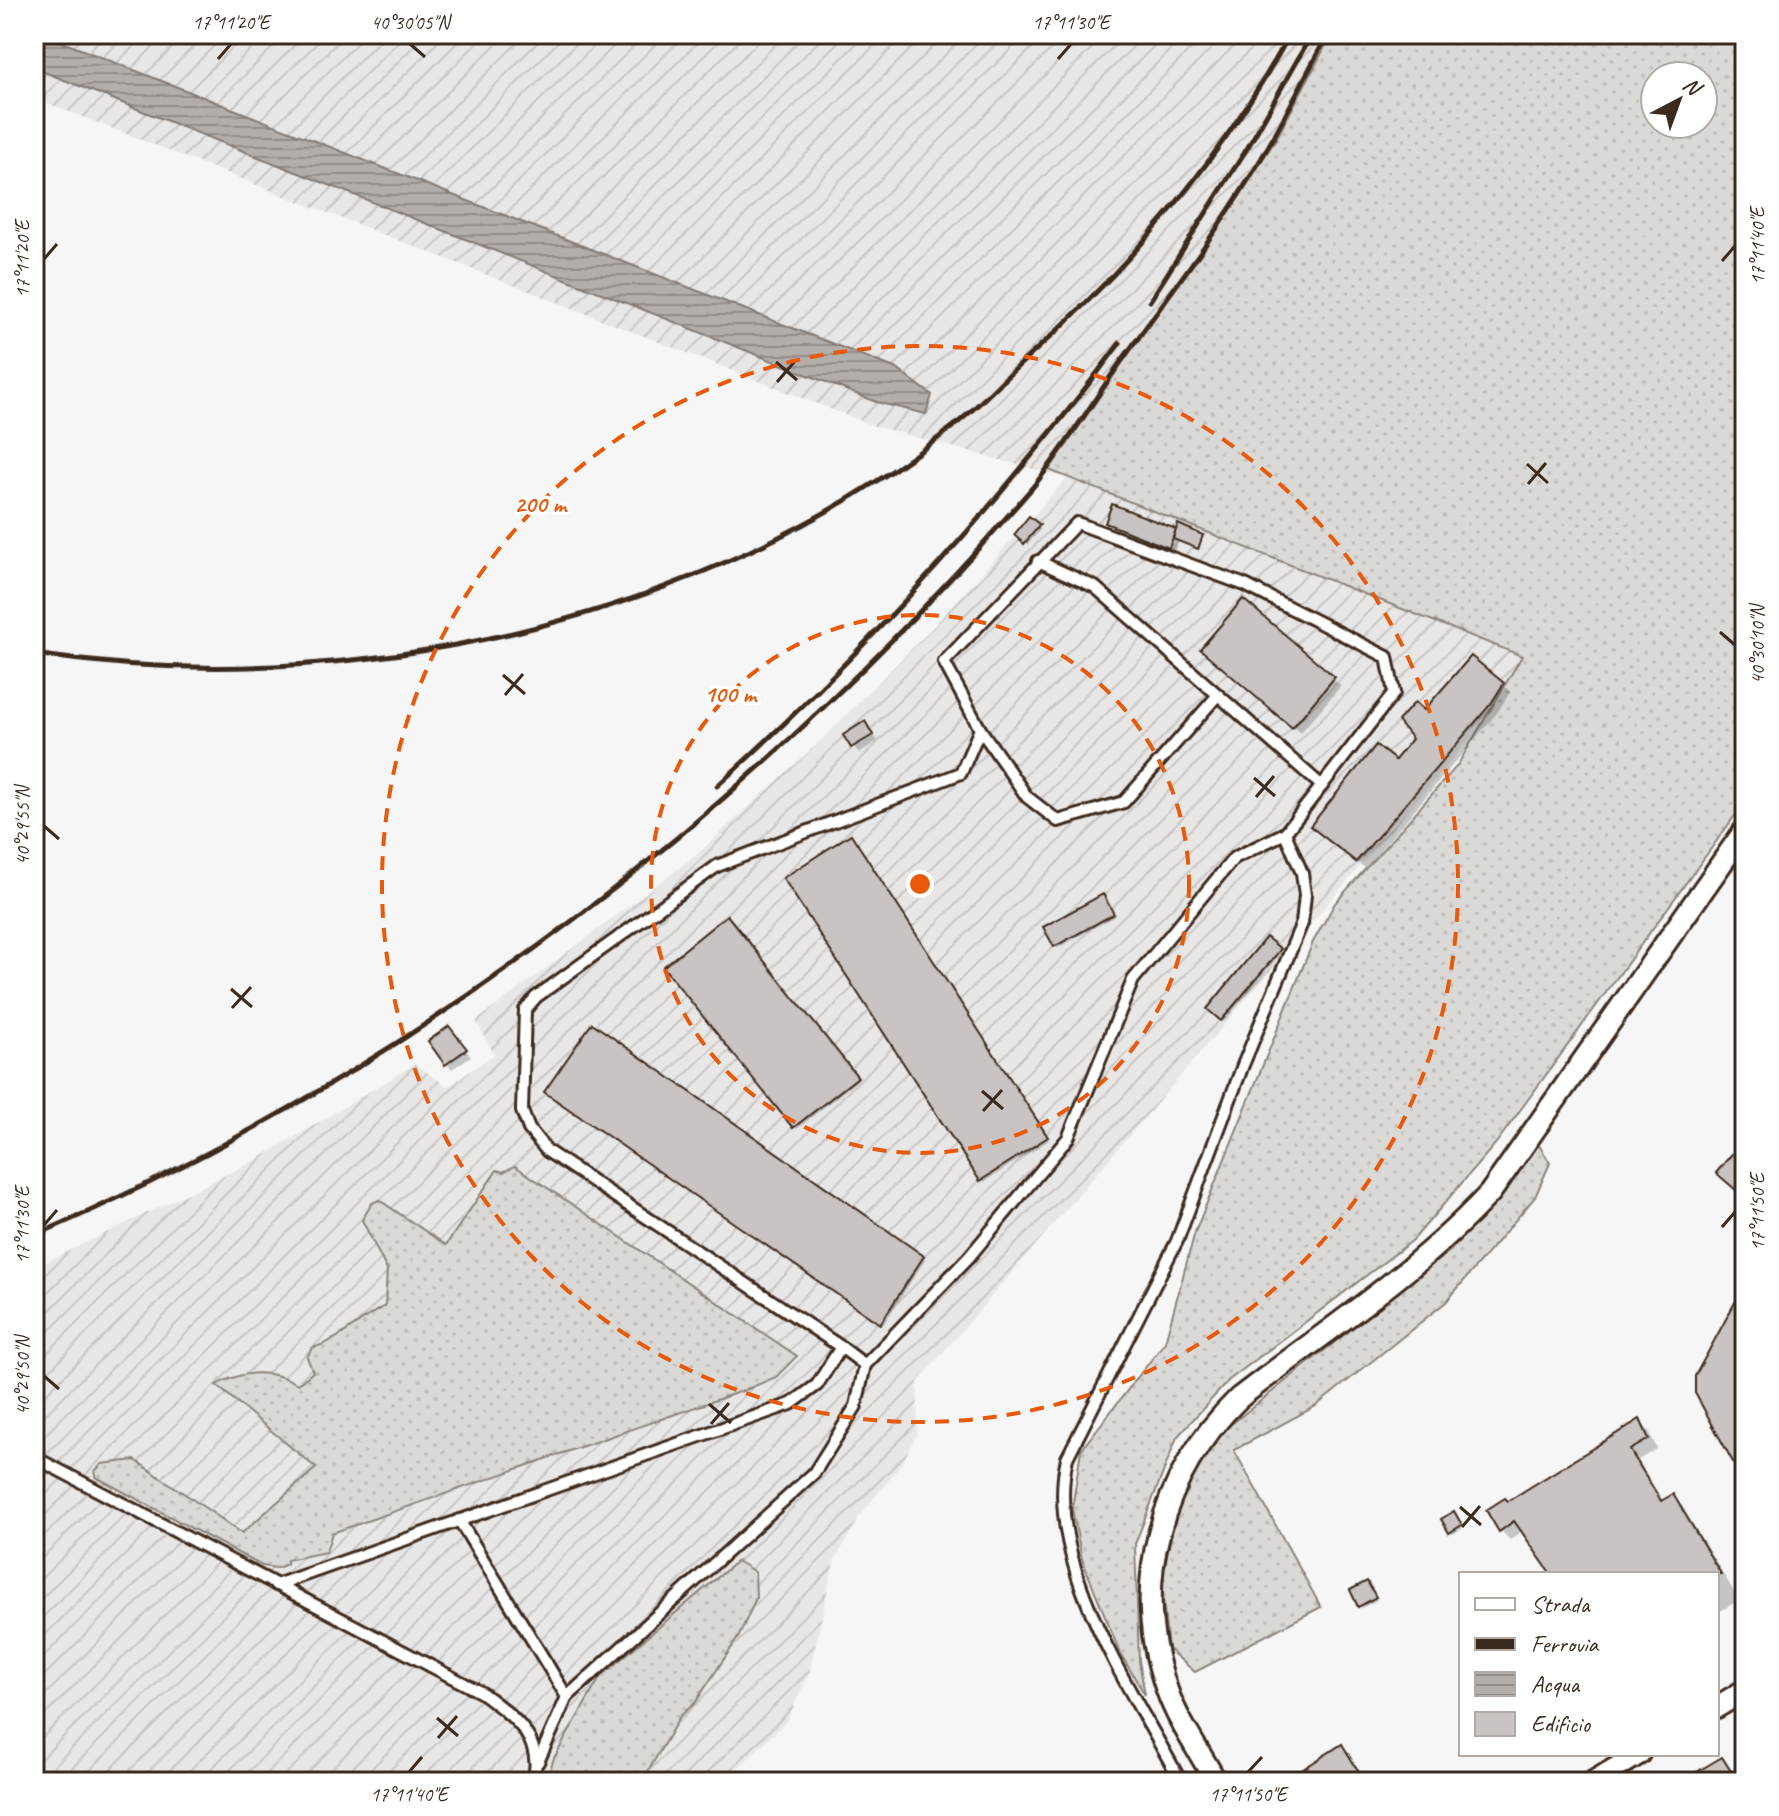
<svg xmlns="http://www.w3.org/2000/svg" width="1779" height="1816" font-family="Caveat,sans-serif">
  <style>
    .industrial { fill: url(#industrial-furrows); fill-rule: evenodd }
    .grass { fill: url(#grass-dots); stroke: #8b827a; stroke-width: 2; fill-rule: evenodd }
    .water { fill: url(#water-rules); stroke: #847972; stroke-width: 2 }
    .shadow { fill: #0003 }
    .building { fill: #c9c3c1; stroke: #3b2a1e; stroke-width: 2 }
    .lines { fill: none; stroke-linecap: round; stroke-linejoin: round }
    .lane-casing { stroke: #3b2a1e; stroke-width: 16 }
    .street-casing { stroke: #3b2a1e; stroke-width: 26 }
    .lane { stroke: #fff; stroke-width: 10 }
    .street { stroke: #fff; stroke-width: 20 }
    .rail { stroke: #3b2a1e; stroke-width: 5 }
    .ticks { fill: none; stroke: #3b2a1e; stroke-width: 3 }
    .ring { fill: none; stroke: #e8590c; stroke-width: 4; stroke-dasharray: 14 10 }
    .centre { fill: #e8590c; stroke: #fff; stroke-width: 4 }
    .ring-label { font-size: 24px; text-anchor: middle; font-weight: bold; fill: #e8590c; stroke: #fff; stroke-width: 7; stroke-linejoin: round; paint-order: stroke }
    .neatline { fill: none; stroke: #3b2a1e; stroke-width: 3 }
    .ticks-label { font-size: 20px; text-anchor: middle; fill: #3b2a1e }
  </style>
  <defs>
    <pattern id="industrial-furrows" width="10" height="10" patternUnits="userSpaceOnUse" patternTransform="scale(2)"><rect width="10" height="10" fill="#e9e7e6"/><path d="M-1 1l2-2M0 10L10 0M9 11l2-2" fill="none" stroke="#c9c6c5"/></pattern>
    <pattern id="grass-dots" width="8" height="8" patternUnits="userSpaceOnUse" patternTransform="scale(2)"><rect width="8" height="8" fill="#dbd9d6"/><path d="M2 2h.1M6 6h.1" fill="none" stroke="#bdbab7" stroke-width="1.8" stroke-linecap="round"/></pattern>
    <pattern id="water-rules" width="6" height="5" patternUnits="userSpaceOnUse" patternTransform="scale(2)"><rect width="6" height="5" fill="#b4aeaa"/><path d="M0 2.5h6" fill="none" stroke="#948e8a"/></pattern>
  </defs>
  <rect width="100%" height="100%" fill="#f7f6f6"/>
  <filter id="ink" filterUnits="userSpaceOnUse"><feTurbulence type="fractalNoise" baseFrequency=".0125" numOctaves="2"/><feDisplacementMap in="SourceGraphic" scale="16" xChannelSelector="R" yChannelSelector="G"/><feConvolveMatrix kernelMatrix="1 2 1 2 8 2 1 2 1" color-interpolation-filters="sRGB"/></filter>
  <g filter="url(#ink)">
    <path class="industrial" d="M34 34H1745V810L1522 656 1489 716 918 1382 917 1434 902 1463 860 1516 834 1562 809 1674 786 1722 723 1782H34V1268L256 1160 415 1064 448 1087 494 1054 476 1021 695 856 825 737 937 623 1067 478 874 426 34 98ZM1655 76H1703V124H1655Z"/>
    <g class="grass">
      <path d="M1332 34H1745V802L1497 1142 1413 1240 1229 1380 1177 1437 1135 1544 1139 1661 1145 1695 1120 1653 1082 1559 1072 1509 1081 1450 1165 1342 1195 1232 1313 942 1335 903 1457 766 1522 656 1049 470 1275 141ZM1655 76H1703V124H1655Z"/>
      <path d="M1537 1142 1550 1163 1535 1197 1446 1302 1316 1406 1234 1450 1321 1607 1195 1672 1168 1649 1161 1581 1178 1505 1215 1437 1451 1250Z"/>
      <path d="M515 1166 797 1356 776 1377 745 1390 332 1533 326 1552 287 1560V1564L277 1568 262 1566 96 1477 95 1471 102 1464 135 1460 242 1533 316 1468 216 1385C243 1370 272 1369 298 1384L313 1372 307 1357 312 1348C340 1341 359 1319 385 1306L387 1270 362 1220 372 1203 379 1200 446 1245 497 1170 503 1172Z"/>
      <path d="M737 1561 755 1572 756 1598 739 1636 695 1703 680 1716 642 1782H546L554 1758 601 1676Z"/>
    </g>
    <path class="water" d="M34 34H42L897 369 932 395 926 414 876 402 34 68Z"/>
    <g class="shadow">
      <path d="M1114 507 1177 532 1202 536 1200 550 1178 541 1174 552 1112 527 1107 522Z"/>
      <path d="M1029 519 1041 529 1028 544 1017 535Z"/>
      <path d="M1243 601 1341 686 1300 733 1209 656Z"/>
      <path d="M1503 684 1510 692 1497 713 1365 868 1320 833 1395 763 1415 739 1425 713Z"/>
      <path d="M864 724 878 741 859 753 846 736Z"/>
      <path d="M853 839 1049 1140 984 1182 982 1180Z"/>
      <path d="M1105 899 1115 916 1058 948 1056 946Z"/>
      <path d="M727 918 858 1080 797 1129 666 967Z"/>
      <path d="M1267 940 1281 953 1224 1022 1210 1009Z"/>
      <path d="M593 1026 925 1260 883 1325 549 1094Z"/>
      <path d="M454 1035 471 1056 452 1069 446 1063Z"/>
      <path d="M1745 1144V1192L1743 1195 1724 1179Z"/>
      <path d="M1640 1422 1649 1431 1657 1449 1638 1460 1663 1501 1672 1496 1682 1506 1739 1600 1717 1613V1574H1542L1550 1569 1523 1530 1510 1540 1500 1530 1508 1503Z"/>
      <path d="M1456 1516 1463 1528 1453 1534 1450 1532Z"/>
      <path d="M1368 1586 1377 1600 1362 1608 1360 1605Z"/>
      <path d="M1342 1747 1367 1782H1303Z"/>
    </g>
    <g class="building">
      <path d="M1112 504 1176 529 1169 548 1105 523Z"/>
      <path d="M1029 516 1040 525 1024 544 1014 535Z"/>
      <path d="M1178 524 1203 535 1198 549 1173 539Z"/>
      <path d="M1243 599 1335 677 1292 728 1200 649Z"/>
      <path d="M1471 656 1504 683 1490 705 1356 862 1310 826 1376 745 1395 760 1412 739 1398 721 1415 702 1424 710Z"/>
      <path d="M865 721 873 735 851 748 843 735Z"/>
      <path d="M851 834 1048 1137 980 1181 783 878Z"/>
      <path d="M1103 894 1114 914 1054 947 1043 927Z"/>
      <path d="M727 915 858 1077 793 1128 663 967Z"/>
      <path d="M1266 937 1281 949 1221 1021 1207 1009Z"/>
      <path d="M592 1023 924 1256 880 1324 544 1092Z"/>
      <path d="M449 1026 467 1049 445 1065 428 1041Z"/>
      <path d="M1745 1138V1179L1736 1190 1716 1173Z"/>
      <path d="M1745 1284V1484L1695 1393V1376Z"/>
      <path d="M1640 1419 1649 1439 1630 1450 1661 1501 1673 1494 1721 1574H1551L1514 1521 1499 1532 1486 1510 1505 1498 1508 1501Z"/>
      <path d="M1454 1511 1462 1525 1449 1533 1441 1519Z"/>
      <path d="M1367 1581 1376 1597 1358 1607 1350 1590Z"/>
      <path d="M1342 1744 1365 1782H1283Z"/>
      <path d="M1722 1757 1738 1782H1680Z"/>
    </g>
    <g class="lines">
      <defs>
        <g id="lane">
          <path d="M1038 561 1095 587 1322 786"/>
          <path d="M841 1347 865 1365 969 1257 1068 1138 1133 980 1234 858 1285 833 1394 693 1387 657 1245 585 1077 523 944 662 980 729 1027 797 1058 821 1124 802 1217 696"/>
          <path d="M34 1457 482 1693C514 1717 545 1739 533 1782"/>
          <path d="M459 1520 567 1697"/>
          <path d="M276 1585 791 1404 817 1385 841 1347 547 1151 529 1129 522 1111 525 1010 536 997 717 866 961 773 980 729"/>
          <path d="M538 1762 567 1697 814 1473 856 1406 865 1365"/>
          <path d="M1181 1782C1133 1691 1043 1564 1067 1458L1177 1241 1243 1065 1302 923 1305 895 1302 873 1285 833"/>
        </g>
        <g id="street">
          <path d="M1717 1707 1745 1690"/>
          <path d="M1216 1782C1200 1752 1178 1722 1167 1690 1129 1585 1160 1475 1239 1398 1325 1331 1416 1273 1490 1193L1745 830"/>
          <path d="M1593 1782 1639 1754"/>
        </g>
      </defs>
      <use href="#lane" class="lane-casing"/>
      <use href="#street" class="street-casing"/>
      <use href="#lane" class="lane"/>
      <use href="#street" class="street"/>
      <g class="rail">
        <path d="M1150 301 1248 147 1312 34"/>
        <path d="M34 654C346 701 705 624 955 425 980 405 1002 380 1027 358 1131 266 1223 156 1290 34"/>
        <path d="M717 786C867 651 999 504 1120 343"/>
        <path d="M34 1236C419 1070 759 805 1032 488 1064 450 1091 404 1120 363 1164 301 1211 241 1250 177 1279 132 1302 81 1328 34"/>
      </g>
    </g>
  </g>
  <path class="ticks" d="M410 44 425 57M218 59 231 44M1058 59 1071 44M44 259 57 244M1722 261 1735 246M776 362 797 380M777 382 796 360M1527 464 1548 483M1528 484 1546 463M1720 632 1735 645M503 675 525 694M505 695 523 674M1254 778 1275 796M1256 797 1274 776M44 826 59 839M231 989 252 1007M232 1008 251 987M982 1091 1003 1109M983 1111 1002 1090M44 1225 57 1210M1722 1227 1735 1212M44 1376 59 1389M709 1404 731 1423M711 1424 729 1403M1460 1507 1481 1525M1462 1527 1480 1506M437 1718 458 1736M438 1738 457 1716M409 1772 422 1757M1248 1772 1262 1757"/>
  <g class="ring">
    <circle cx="920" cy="884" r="269"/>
    <circle cx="920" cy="884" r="538"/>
  </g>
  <circle cx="920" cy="884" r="12" class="centre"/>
  <g class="ring-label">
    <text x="540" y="512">200 m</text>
    <text x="730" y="702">100 m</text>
  </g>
  <rect width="1779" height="1816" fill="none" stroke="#fff" stroke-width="88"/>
  <rect x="1459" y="1572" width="260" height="184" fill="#ffffff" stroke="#b1aaa5" stroke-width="2"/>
  <rect x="1475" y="1598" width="40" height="12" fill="#ffffff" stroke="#b1aaa5" stroke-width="2"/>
  <text x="1531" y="1612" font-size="24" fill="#3b2a1e">Strada</text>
  <rect x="1475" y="1638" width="40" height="12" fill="#3b2a1e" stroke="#b1aaa5" stroke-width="2"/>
  <text x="1531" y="1652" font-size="24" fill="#3b2a1e">Ferrovia</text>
  <rect x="1475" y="1672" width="40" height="24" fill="url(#water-rules)" stroke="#b1aaa5" stroke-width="2"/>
  <text x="1531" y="1692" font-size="24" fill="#3b2a1e">Acqua</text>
  <rect x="1475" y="1712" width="40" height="24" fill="#c9c3c1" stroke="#b1aaa5" stroke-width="2"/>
  <text x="1531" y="1732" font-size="24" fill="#3b2a1e">Edificio</text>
  <g transform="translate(1679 100) rotate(41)"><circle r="38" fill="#ffffff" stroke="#b1aaa5" stroke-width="2"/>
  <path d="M0-6L14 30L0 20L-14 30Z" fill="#3b2a1e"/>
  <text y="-12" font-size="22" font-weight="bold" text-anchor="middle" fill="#3b2a1e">N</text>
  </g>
  <rect x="44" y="44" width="1691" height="1728" class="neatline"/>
  <g class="ticks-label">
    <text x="231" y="29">17°11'20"E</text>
    <text x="410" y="29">40°30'05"N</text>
    <text x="1071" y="29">17°11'30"E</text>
    <text transform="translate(1757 246) rotate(-90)" y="7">17°11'40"E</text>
    <text transform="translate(22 259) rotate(-90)" y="7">17°11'20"E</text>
    <text transform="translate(1757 645) rotate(-90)" y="7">40°30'10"N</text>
    <text transform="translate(22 826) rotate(-90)" y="7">40°29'55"N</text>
    <text transform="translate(1757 1212) rotate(-90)" y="7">17°11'50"E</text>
    <text transform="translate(22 1225) rotate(-90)" y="7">17°11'30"E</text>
    <text transform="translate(22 1376) rotate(-90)" y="7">40°29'50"N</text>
    <text x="409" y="1801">17°11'40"E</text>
    <text x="1248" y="1801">17°11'50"E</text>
  </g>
</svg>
